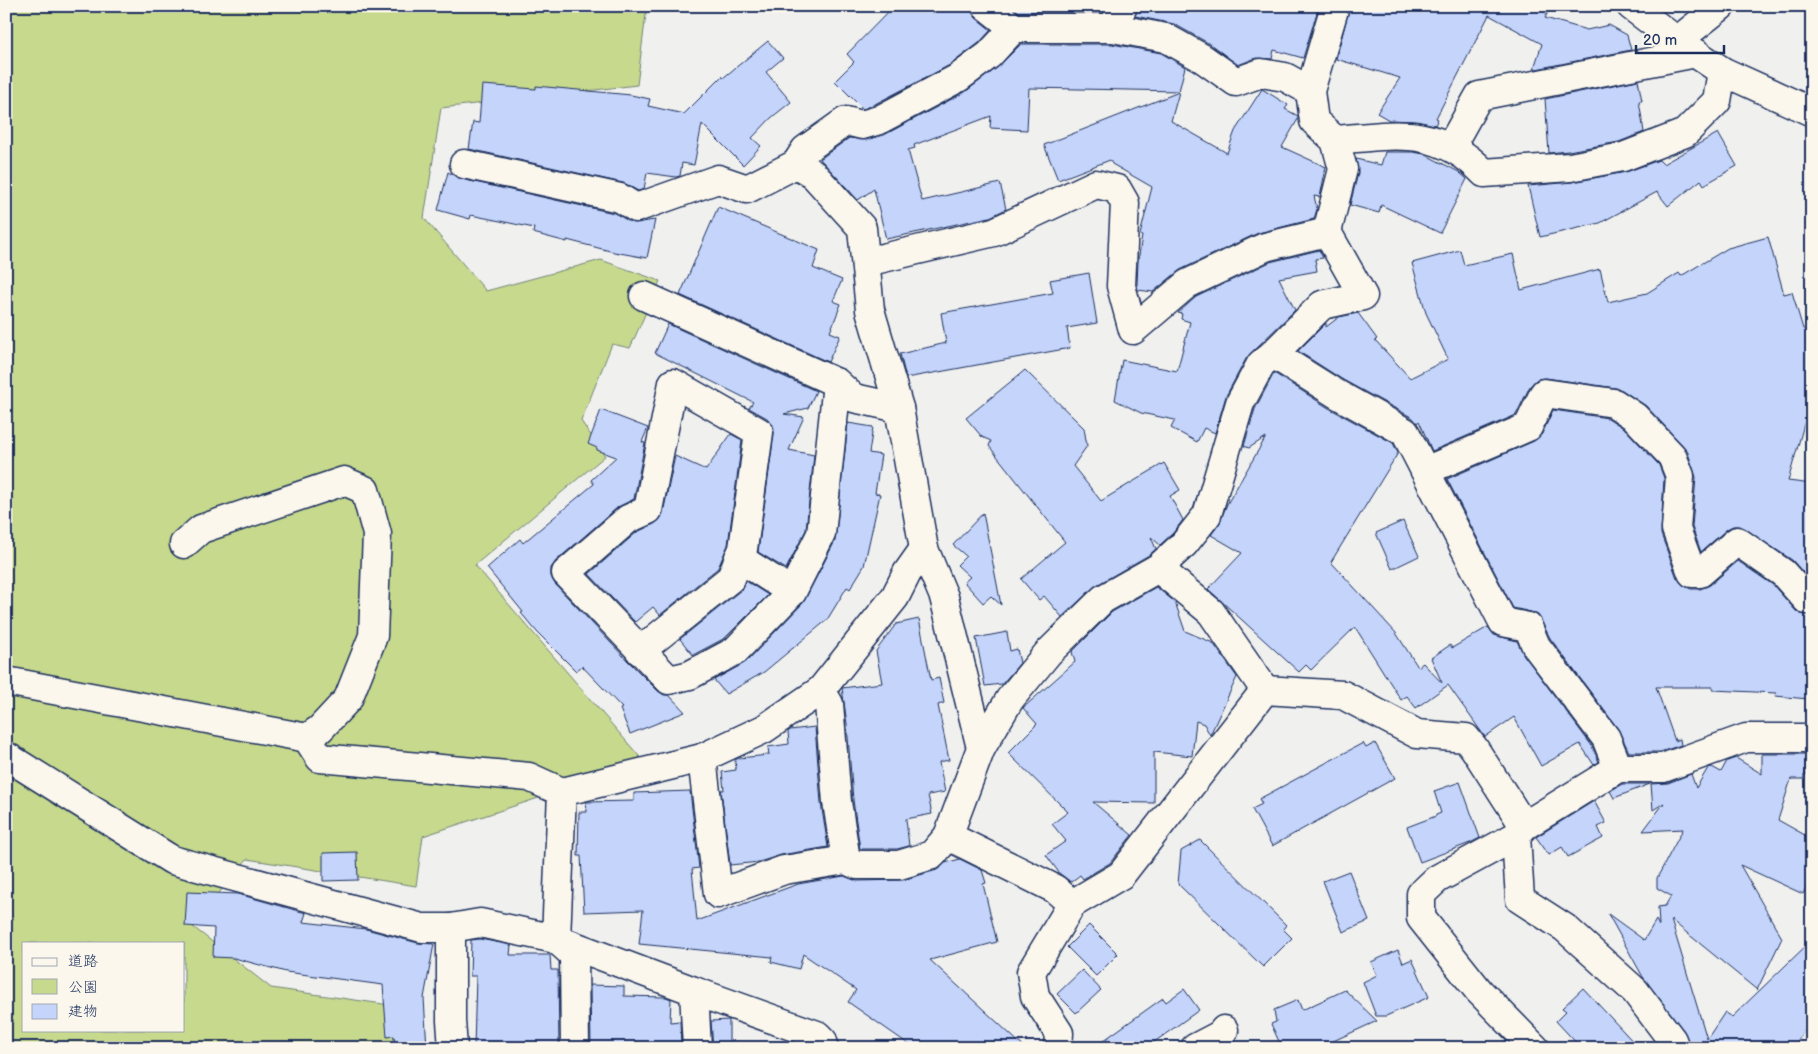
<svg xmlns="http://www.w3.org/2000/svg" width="1818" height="1054" font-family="'Balsamiq Sans','Klee One',sans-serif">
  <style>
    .green { fill: #c7d98d; stroke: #718476; fill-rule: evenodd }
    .building { fill: #c4d4fa; stroke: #1b2f5e }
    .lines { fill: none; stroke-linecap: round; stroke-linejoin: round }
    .minor-casing { stroke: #1b2f5e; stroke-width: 31 }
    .major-casing { stroke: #1b2f5e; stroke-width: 31 }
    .minor { stroke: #fbf7ec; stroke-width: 28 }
    .major { stroke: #fbf7ec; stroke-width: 28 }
  </style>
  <rect width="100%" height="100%" fill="#f0f0ef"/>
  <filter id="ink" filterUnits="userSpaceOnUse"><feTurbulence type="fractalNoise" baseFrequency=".02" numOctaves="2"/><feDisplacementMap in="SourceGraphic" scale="10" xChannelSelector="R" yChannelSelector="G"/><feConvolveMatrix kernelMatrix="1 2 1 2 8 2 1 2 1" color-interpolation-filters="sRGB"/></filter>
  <g filter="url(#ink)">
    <path class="green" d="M6 6H647L637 85 441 108 424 218 486 291 601 260 660 281 630 348 612 344 581 421 605 456 475 565 645 763 423 836 416 886 247 859 192 926 271 988 390 1005 395 1048H6ZM24 943H184V1030H24Z"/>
    <g class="building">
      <path d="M894 6H971L972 12 976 18 991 30 979 43 950 65 873 105 863 109 835 81 854 62 847 54Z"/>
      <path d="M1012 6H1106L1103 12H1019Z"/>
      <path d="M1138 6H1319L1303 58 1274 50 1272 59 1256 58 1238 65 1210 44 1174 24 1135 16Z"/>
      <path d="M1350 6H1551L1545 18 1587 30 1609 25 1627 35 1631 50 1536 69 1534 68 1542 44 1489 15 1436 118 1438 119 1435 125 1416 121 1389 120 1377 113 1400 78 1336 59Z"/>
      <path d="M768 41 783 58 766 72 791 102 771 118 752 138 761 146 743 165 702 124 694 165 682 163 680 176 676 177 647 173 644 189 638 191 623 183 469 149 473 122 479 123 482 85 536 89V86L631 95 650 99 648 106 684 114 722 76 723 78Z"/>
      <path d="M1021 44H1112L1161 53 1185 67 1179 91 1029 88 1027 130 990 128 991 116 914 145 915 148 908 150 922 201 1000 183 1006 209 990 217 886 239 874 189 858 200 820 159 849 138 866 140 884 135 965 92 998 67Z"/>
      <path d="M1638 80 1642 101H1639L1644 132 1619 142 1568 151 1549 153 1545 99Z"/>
      <path d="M1262 89 1288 105 1285 109 1298 116V119L1282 147 1326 167 1320 197 1314 196 1317 209 1314 219 1258 233 1180 270 1153 292 1138 290 1137 284 1138 262 1142 236 1140 235 1152 187 1112 164 1110 160 1058 180 1044 145 1179 92 1171 121 1227 153 1235 131Z"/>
      <path d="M1718 133 1737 166 1704 185 1701 180 1668 206 1657 192 1600 223 1540 237 1528 186 1573 182 1626 172 1659 160 1663 164Z"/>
      <path d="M1385 152H1413L1424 154 1459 172 1467 179 1440 233 1381 205 1379 213 1350 205 1358 173 1356 159 1381 165Z"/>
      <path d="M448 172 461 179 614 213 634 223 655 220 647 258 614 252 567 240V242L533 233 534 228 471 215 470 219 438 210Z"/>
      <path d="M718 207 819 250 813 268 842 280 833 301 841 304 830 332 840 336 828 362 680 295Z"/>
      <path d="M1768 237 1784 294 1792 292 1803 329H1808L1807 381 1812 384V396L1788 481 1812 484V582L1792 560 1740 526H1733L1727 529 1701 552 1692 527 1696 477 1687 450 1646 406 1622 390 1616 388 1546 378 1537 379 1530 386 1516 415 1432 451 1419 421 1417 423 1413 418 1343 380 1298 351 1326 323V327L1339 317 1358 313 1377 339 1375 340 1410 378 1448 359 1426 313 1412 263 1460 250 1464 265 1513 254 1521 290 1600 269 1608 302 1647 293 1679 273 1681 276 1728 248Z"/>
      <path d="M1319 250 1323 258 1315 259 1317 271 1279 278 1295 310 1247 357 1226 396 1215 433 1204 428 1197 442 1171 428 1175 420 1141 413 1115 400 1122 360 1177 371 1190 322 1181 319 1182 314 1178 313 1196 297 1270 262Z"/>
      <path d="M1089 273 1097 323 1067 328 1070 348 906 378 900 354 946 343 941 313 1053 293 1050 280Z"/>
      <path d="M668 324 816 391 808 408 784 414 804 417 789 450 814 455 806 530 786 569 758 552 774 434 773 425 767 418 749 408 753 402 655 353Z"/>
      <path d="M1025 370 1084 428 1087 446 1073 466 1101 501 1164 463 1180 490 1170 496 1183 520 1173 533 1160 545 1151 537 1156 549 1149 555 1095 586 1062 617 1044 596 1039 600 1021 579 1065 542 989 446 991 441 982 437 966 418Z"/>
      <path d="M1274 373 1327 407 1393 443 1398 453 1331 562 1396 633 1418 667 1423 663 1442 683 1431 658 1450 645 1452 648 1488 627 1494 635 1517 641 1524 655 1592 746 1599 762 1594 765 1580 744 1541 766 1514 717 1485 737 1448 685 1416 708 1407 696 1401 700 1355 627 1311 670 1306 665 1299 672 1208 589 1242 553 1211 535 1219 524 1227 504 1266 437 1249 448 1244 446 1255 409Z"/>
      <path d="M601 410 648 428 642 442 645 443 634 499 618 507 556 561 551 568V576L555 584 628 661 658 691 664 695H669L685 712 630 734 620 709 622 708 582 666 576 671 537 632 521 613 523 612 487 568 520 539 523 543 594 484 591 480 616 457 597 450V448L588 444Z"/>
      <path d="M1553 410 1608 418 1625 429 1659 465 1664 478 1661 534 1677 578 1683 585 1691 589H1700L1710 585 1738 561 1773 585 1796 611 1801 614 1812 616V669L1809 699 1775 696 1776 693 1713 690V687H1656L1675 741 1680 739 1681 745 1660 752H1629L1618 729 1550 638 1538 615 1531 612 1513 608 1447 479 1534 441 1542 434Z"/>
      <path d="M848 423 873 427 869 453 881 455 875 493 880 494 864 566 850 589 847 587 827 620 764 672 726 694 714 680 746 662 803 603 835 541Z"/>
      <path d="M731 434 742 440 728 545 718 568 660 615 653 607 635 622 589 574 637 532 654 524 660 519 663 513 675 456 706 470Z"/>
      <path d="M983 513 996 579 1001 605 991 596 983 603 964 582 970 577 957 565 966 556 953 545Z"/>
      <path d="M1403 521 1419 556 1392 569 1376 533Z"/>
      <path d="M746 581 768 595 725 638 693 655 680 639 741 590Z"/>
      <path d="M1156 587 1175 602 1185 631 1213 643 1237 677 1210 735 1204 724 1196 721 1192 756 1154 752V803L1093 802 1132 835 1110 863 1083 879 1080 875 1071 882 1060 874 1046 855 1066 841 1052 824 1068 812 1008 753 1037 724 1023 708 1075 662 1072 652 1112 612Z"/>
      <path d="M919 619 931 680 939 678 944 703 938 705 949 760 939 762 945 792 928 795 932 814 906 819 909 846 897 849H860L853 800 847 724 842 688 882 683 876 651 896 624Z"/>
      <path d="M1007 632 1010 651 1017 649 1020 663 1002 684 985 686 976 638Z"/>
      <path d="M815 727 821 803 828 847 781 855 759 862 730 865 721 790H724L722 772 736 770 735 760 739 758 769 755 768 747 789 744 788 732 790 730Z"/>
      <path d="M1363 743 1366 748 1375 743 1395 778 1272 846 1252 809 1262 804 1259 799Z"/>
      <path d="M1762 754H1806V775H1804V779H1791L1778 820 1812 839V875L1803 894 1740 865 1782 938 1757 990 1671 920 1707 1039 1725 1012 1732 1017 1812 940V1018L1793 1048H1690L1684 1031 1643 977 1608 914 1644 940 1656 920 1659 926 1658 907 1665 906 1671 896 1657 888V878L1683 829 1643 831 1664 803 1653 810 1651 784 1668 783 1691 774 1696 788 1708 768 1712 767 1721 772 1727 761 1736 758 1762 774Z"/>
      <path d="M1460 782 1480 838 1470 843 1420 862 1407 827 1436 816V815L1441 813 1434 791Z"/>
      <path d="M1622 784H1650L1614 798 1610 791Z"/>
      <path d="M690 791 699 868 692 869 697 921 798 884 844 876 857 881 903 880 937 870 945 863 960 859 982 870 986 883 983 884 997 942 930 960 1025 1048H914L848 1002 856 990 803 954 799 969 771 962 772 957 639 944 643 910 584 912 581 856H578L579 812H587L586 802 634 801V793Z"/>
      <path d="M1594 801 1606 823 1598 827 1603 838 1568 857 1562 847 1549 855 1536 837Z"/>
      <path d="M1200 840 1286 925 1283 929 1292 938 1263 967 1178 884 1181 851Z"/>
      <path d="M357 852 358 880 323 881V853Z"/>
      <path d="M1349 871 1369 921 1343 932 1323 881Z"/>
      <path d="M187 892 238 894 306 913 303 922 366 929 418 943 434 944 424 998 427 1048H395L394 1036 387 1037 383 985 286 972 234 958 213 957 214 928 185 926Z"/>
      <path d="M1089 925 1118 954 1096 976 1067 947Z"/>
      <path d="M480 939 511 945 510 955H550L551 970H558L559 1048H474L476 976H470L471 940Z"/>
      <path d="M1398 950 1403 963 1412 959 1429 997 1386 1016H1376L1363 982 1377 975 1371 962Z"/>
      <path d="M1082 970 1101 990 1076 1013 1057 994Z"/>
      <path d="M590 985 624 986V996L666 997 671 999 670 1022 680 1021 681 1048H591Z"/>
      <path d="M1583 988 1639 1048H1581L1556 1021 1566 1011 1562 1008Z"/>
      <path d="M1184 989 1199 1010 1146 1048H1093L1163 998 1166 1002Z"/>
      <path d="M1345 990 1377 1021 1318 1048H1282L1271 1024 1276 1022 1274 1010 1298 1000 1302 1010Z"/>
      <path d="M729 1020V1048H713L711 1021Z"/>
    </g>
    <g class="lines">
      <defs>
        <g id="minor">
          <path d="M986 6 1014 28"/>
          <path d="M1113 28 1123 6"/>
          <path d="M1677 41 1721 6"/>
          <path d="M1335 140C1394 135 1439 125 1484 173L1570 167 1623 157 1685 133 1717 101 1722 71"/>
          <path d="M1451 146 1479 96 1696 53"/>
          <path d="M464 164 620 198 636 208 718 179 747 189 796 164 813 174 862 228 870 310 899 408 924 549 944 597 981 748 948 836 932 855 899 865H857L846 860 784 870 718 894 702 758"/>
          <path d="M796 164 805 150 846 121 862 125 879 120 958 78 989 55 1014 28H1113L1166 38 1202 58 1236 82 1261 73 1285 77 1310 91"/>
          <path d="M866 262 994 232 1096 184 1117 189 1125 203 1121 286 1133 330 1187 284 1265 247 1327 232"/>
          <path d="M644 296 837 383 854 398 899 408"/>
          <path d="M1273 354 1335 393 1405 432 1503 622 1528 627 1536 646 1606 738 1618 768"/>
          <path d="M1425 471 1528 427 1544 393 1614 403 1635 417 1672 456 1680 476 1676 529 1692 573H1700L1737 541 1783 573 1807 600H1812"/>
          <path d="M184 544 201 529 344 481 365 490 377 534 373 636 348 699 320 729 307 738"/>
          <path d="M739 558 743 549 759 432 673 383 648 510 628 519 566 573 669 680 690 675 735 651 792 592 821 534 837 383"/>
          <path d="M1158 568 1211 612 1265 690"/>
          <path d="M640 651 731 578 739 558 792 592"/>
          <path d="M6 681 307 738 320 758 529 777 562 792"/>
          <path d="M821 690 829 704 837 802 846 860"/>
          <path d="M981 748 1010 699 1048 653 1103 599 1158 568 1184 544 1207 515 1240 403 1261 364 1273 354 1322 305 1363 296 1327 232 1343 169 1335 140 1314 121 1310 91 1335 6"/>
          <path d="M6 756 172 860 422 928H451L480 923 556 939 574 955 575 1048"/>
          <path d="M948 836 1055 889 1072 904"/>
          <path d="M1516 836 1520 899 1565 928 1635 991 1672 1040 1675 1048"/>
          <path d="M451 928V1021L453 1048"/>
          <path d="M694 991 817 1035 823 1041 824 1048"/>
          <path d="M697 1048 694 991 556 939 562 792 702 758 764 729 821 690 895 597 907 573 924 549"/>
          <path d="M1058 1048 1059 1033 1035 996 1031 972 1072 904 1121 875 1265 690 1343 695 1417 734 1466 738 1474 748 1524 826"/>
          <path d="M1195 1048 1220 1035 1224 1030"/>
          <path d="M1535 1048 1479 991 1421 918V894L1437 879 1516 836 1524 826 1618 768H1663L1746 738H1812"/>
        </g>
        <path id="major" d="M1631 6 1677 41 1722 71 1812 112"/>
      </defs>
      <use href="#minor" class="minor-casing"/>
      <use href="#major" class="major-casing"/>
      <use href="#minor" class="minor"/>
      <use href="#major" class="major"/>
    </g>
  </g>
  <rect width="1818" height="1054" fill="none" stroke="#fbf7ec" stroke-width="25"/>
  <rect x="12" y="12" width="1793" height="1029" fill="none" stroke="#1b2f5e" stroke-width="2" filter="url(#ink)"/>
  <rect x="22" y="942" width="162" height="90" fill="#fbf7ec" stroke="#a1a7b3"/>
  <rect x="32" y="958" width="25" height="8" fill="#fbf7ec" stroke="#a1a7b3"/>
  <text x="68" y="966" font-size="15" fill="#1b2f5e">道路</text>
  <rect x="32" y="979" width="25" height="15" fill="#c7d98d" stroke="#a1a7b3"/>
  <text x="68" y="992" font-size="15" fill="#1b2f5e">公園</text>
  <rect x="32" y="1004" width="25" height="15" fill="#c4d4fa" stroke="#a1a7b3"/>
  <text x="68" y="1016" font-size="15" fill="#1b2f5e">建物</text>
  <path d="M1636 45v8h88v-8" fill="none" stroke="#1b2f5e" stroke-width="2.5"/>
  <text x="1643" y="45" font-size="15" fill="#1b2f5e" stroke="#fbf7ec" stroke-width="4" paint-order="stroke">20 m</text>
</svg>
